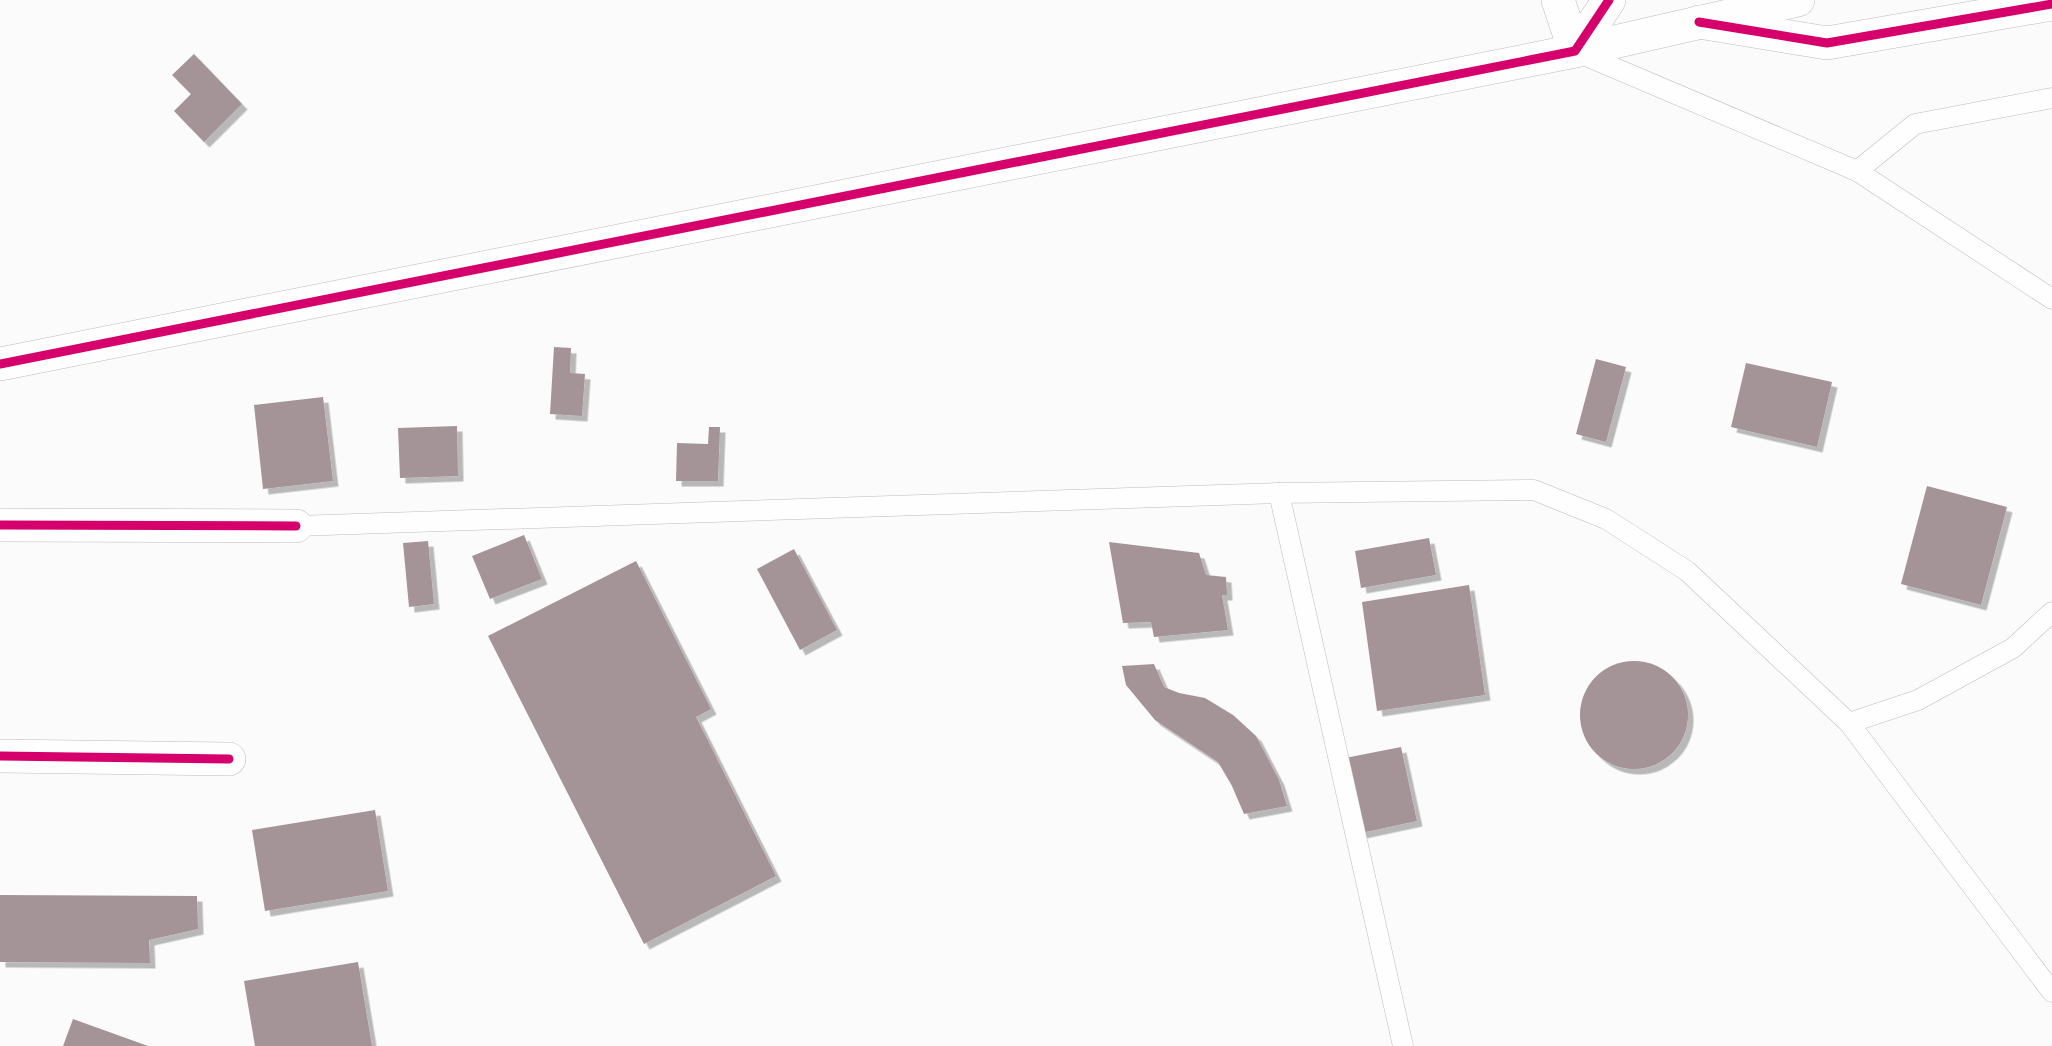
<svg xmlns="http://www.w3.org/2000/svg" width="2052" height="1046" font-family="Mulish,sans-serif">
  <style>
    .building { fill: #a59497; filter: url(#shadow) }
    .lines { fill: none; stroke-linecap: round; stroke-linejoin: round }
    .lane-casing { stroke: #c0bbb8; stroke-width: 21 }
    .street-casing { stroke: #c0bbb8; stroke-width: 34 }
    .lane { stroke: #fefefe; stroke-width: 20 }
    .street { stroke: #fefefe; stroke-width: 33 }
    .cycleway-casing { stroke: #fff; stroke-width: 13 }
    .cycleway { stroke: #d6006c; stroke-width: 9 }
  </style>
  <defs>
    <filter id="shadow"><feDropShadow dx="5.5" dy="5.5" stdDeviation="0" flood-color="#0004"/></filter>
  </defs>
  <rect width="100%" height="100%" fill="#fbfbfb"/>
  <g class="building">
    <path d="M194 54 242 104 204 142 174 111 191 94 172 75Z"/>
    <path d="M554 347 571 348 570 373 585 374 582 416 550 414Z"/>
    <path d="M1596 359 1626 367 1606 442 1576 434Z"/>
    <path d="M1746 363 1832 382 1817 447 1731 427Z"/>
    <path d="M323 397 333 481 263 489 254 405Z"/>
    <path d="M457 426 458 476 400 478 398 428Z"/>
    <path d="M709 427H720L718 481H676L677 443 708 444Z"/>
    <path d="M1927 486 2007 507 1981 605 1901 584Z"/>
    <path d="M524 535 542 579 490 599 472 556Z"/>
    <path d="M1429 538 1436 575 1361 588 1355 551Z"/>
    <path d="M428 541 434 604 409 607 403 543Z"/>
    <path d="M1109 542 1199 553 1206 575 1226 577 1227 595H1222L1228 630 1154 637 1151 622 1123 623Z"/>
    <path d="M794 549 837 630 800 650 757 569Z"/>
    <path d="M636 561 711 709 696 717 776 876 644 944 488 636Z"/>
    <path d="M1469 585 1485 695 1377 711 1362 602Z"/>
    <circle cx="1634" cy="715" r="54"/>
    <path d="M1154 664 1164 687 1179 693 1205 698 1233 715 1256 736 1279 780 1287 806 1244 814 1232 786 1218 762 1155 720 1126 685 1122 666Z"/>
    <path d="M1401 747 1417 821 1361 833 1345 758Z"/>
    <path d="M375 810 388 891 265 911 252 830Z"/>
    <path d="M0 895 197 896 198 929 149 940 150 963 0 962Z"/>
    <path d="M358 962 372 1046H255L244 981Z"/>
    <path d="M73 1019 148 1046H63Z"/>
  </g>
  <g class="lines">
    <defs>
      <g id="lane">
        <path d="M1577 52 1857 171 2052 299"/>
        <path d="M1857 171 1915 124 2052 98"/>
        <path d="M1279 493 1403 1046"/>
        <path d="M296 526 1279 493 1534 490 1606 519 1687 571 1849 723 2052 992"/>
        <path d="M1849 723 1918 700 2013 648 2052 612"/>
      </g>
      <g id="street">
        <path d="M1558 0 1575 51 1798 0"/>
        <path d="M1699 22 1827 43 2052 4"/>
        <path d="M0 364 1575 51 1609 0"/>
        <path d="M0 525 296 526"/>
        <path d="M0 756 229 759"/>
      </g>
    </defs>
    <use href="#lane" class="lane-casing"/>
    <use href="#street" class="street-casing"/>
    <use href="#lane" class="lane"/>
    <use href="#street" class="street"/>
    <defs>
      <g id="cycleway">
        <path d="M1699 22 1827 43 2052 4"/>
        <path d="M0 364 1575 51 1609 0"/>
        <path d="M0 525 296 526"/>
        <path d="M0 756 229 759"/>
      </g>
    </defs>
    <use href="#cycleway" class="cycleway-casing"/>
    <use href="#cycleway" class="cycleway"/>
  </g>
</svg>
